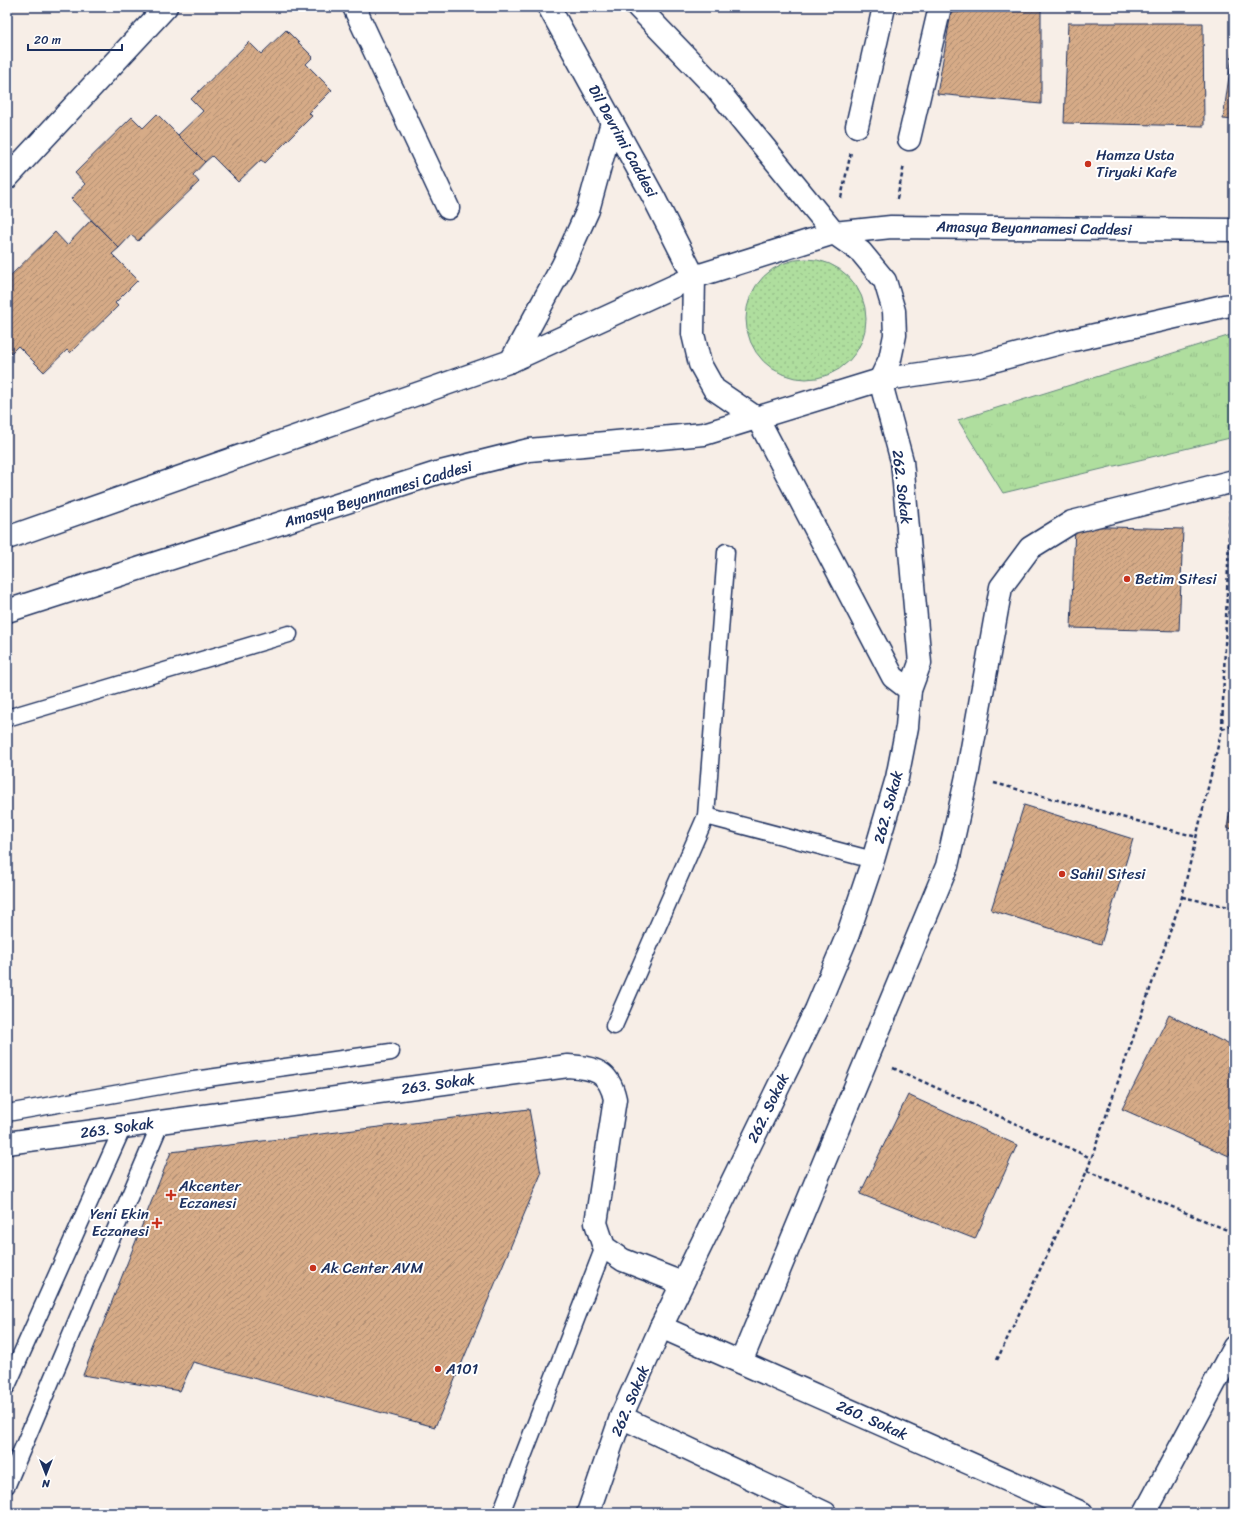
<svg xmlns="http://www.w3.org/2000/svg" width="1241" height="1520" font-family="Sriracha,sans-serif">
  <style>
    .grass { fill: url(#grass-dots); stroke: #65867e }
    .park { fill: url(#park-tufts); stroke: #65867e }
    .building { fill: url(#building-hatch); stroke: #1b2f5e }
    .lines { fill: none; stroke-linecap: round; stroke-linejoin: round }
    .service-casing { stroke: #1b2f5e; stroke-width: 19 }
    .minor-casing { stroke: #1b2f5e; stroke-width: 25 }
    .secondary-casing { stroke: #1b2f5e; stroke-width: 25 }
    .path { stroke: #1b2f5e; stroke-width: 2.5; stroke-dasharray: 4 3; stroke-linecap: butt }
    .service { stroke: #fff; stroke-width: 16 }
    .minor { stroke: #fff; stroke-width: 22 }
    .secondary { stroke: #fff; stroke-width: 22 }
    .poi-dot { fill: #c8321e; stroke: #fff; stroke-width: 1.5 }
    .labels { text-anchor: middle; stroke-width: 4; stroke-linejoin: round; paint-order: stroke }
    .street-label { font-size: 15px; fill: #1b2f5e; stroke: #fff }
    .poi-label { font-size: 15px; fill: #1b2f5e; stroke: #fff; text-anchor: start }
  </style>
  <defs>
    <pattern id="grass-dots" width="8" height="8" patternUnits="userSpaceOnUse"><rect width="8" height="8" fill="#afde9e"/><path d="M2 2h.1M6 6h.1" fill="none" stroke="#96bf8a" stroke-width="1.8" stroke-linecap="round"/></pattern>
    <pattern id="park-tufts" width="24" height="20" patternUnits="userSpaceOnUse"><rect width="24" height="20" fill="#afde9e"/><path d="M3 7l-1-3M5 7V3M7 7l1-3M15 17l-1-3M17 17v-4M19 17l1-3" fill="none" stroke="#96bf8a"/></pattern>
    <pattern id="building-hatch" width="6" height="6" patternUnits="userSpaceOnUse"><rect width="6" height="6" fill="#d6ab87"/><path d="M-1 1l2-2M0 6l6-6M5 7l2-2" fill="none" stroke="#ad8c72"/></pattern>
  </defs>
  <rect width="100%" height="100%" fill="#f7eee7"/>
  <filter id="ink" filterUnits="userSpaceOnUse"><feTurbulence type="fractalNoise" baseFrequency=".025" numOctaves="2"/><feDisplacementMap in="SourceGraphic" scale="8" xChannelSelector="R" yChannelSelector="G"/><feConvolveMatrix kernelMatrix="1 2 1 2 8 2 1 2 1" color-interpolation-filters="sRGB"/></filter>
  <g filter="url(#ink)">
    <circle class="grass" cx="806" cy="319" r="60"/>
    <path class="park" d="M1234 334V437L1003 493 958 420Z"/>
    <g class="building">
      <path d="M965 7H1041V104L937 94 951 13 962 12Z"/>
      <path d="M1068 23H1203L1204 126 1064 123Z"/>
      <path d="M286 30 313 57 306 64 332 90 309 113 312 116 265 163 261 160 238 182 212 156 205 162 178 135 203 111 191 99 249 42 261 54Z"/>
      <path d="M1234 41V120L1223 119Z"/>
      <path d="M157 114 205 162 193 175 199 182 138 241 131 235 119 248 71 199 85 184 75 173 132 117 143 128Z"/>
      <path d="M91 220 119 248 112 254 138 280 115 303 118 306 70 353 67 350 44 372 18 346 11 353 7 349V303L9 301 7 299V279L55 232 67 245Z"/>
      <path d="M1075 526 1183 529 1179 631 1071 628Z"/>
      <path d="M1234 786V829L1227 828Z"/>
      <path d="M1024 805 1133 839 1101 944 991 910Z"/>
      <path d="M1169 1015 1234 1047V1147L1229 1156 1122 1109Z"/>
      <path d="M908 1095 1017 1145 975 1239 860 1194Z"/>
      <path d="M529 1109 541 1174 435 1427 193 1362 180 1391 83 1375 171 1152Z"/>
    </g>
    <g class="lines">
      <defs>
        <g id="service">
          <path d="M7 718 289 634"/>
          <path d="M706 816 873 860"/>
          <path d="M614 1026 706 816 726 552"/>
          <path d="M7 1113 194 1080 391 1052"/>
          <path d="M7 1386 123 1127"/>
          <path d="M7 1485 161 1122"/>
          <path d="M501 1513 604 1247"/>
        </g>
        <g id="minor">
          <path d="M354 7 448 208"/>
          <path d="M857 126 884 7"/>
          <path d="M909 139 940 7"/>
          <path d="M7 178 166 7"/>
          <path d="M758 419 893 677 910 690"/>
          <path d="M7 1143 568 1066C595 1068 609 1071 615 1099L596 1223 604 1247 623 1260 682 1283"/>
          <path d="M661 1327 1082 1513"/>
          <path d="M741 1362 947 866 967 776 1001 587 1030 548 1072 522 1234 481"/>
          <path d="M621 1417 825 1513"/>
          <path d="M588 1513 621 1417 661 1327 816 1010 848 934 873 860 897 778 907 727 910 690 920 663 902 461 880 380"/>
          <path d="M1145 1513 1234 1347"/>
        </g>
        <g id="secondary">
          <path d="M549 7 654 198 694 277 693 334 700 364 714 389 758 419"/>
          <path d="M638 7 716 88 834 233 861 252 885 281 894 311 895 335 890 359 880 380"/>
          <path d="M511 361 563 265 588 210 612 122"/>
          <path d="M7 538 511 361 694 277 834 233 891 227 1234 230"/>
          <path d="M7 611 437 473 529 450 704 434 880 380 974 366 1064 342 1224 306 1234 305"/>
        </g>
      </defs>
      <use href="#service" class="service-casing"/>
      <use href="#minor" class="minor-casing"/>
      <use href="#secondary" class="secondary-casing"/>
      <g class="path">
        <path d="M841 198 851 152"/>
        <path d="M897 199 904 165"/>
        <path d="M1222 729 1234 725"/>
        <path d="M994 783 1197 837"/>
        <path d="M1182 897 1234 908"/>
        <path d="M893 1068 1091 1158"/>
        <path d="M1087 1171 1234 1233"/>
        <path d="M997 1360 1087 1171 1182 897 1222 729 1230 510"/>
        <path d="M1229 1477 1234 1470"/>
      </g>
      <use href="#service" class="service"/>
      <use href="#minor" class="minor"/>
      <use href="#secondary" class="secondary"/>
    </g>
  </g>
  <g class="poi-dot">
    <circle cx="1088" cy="164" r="4"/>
    <circle cx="1127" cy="579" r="4"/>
    <circle cx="1062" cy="874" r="4"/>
    <path d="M169 1189h4v4h4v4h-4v4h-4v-4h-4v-4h4z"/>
    <path d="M155 1217h4v4h4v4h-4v4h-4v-4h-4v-4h4z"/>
    <circle cx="313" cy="1268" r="4"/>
    <circle cx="438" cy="1369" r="4"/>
  </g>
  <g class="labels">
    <g class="street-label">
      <text transform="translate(623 141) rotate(61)" y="5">Dil Devrimi Caddesi</text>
      <text transform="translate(1034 228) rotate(1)" y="5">Amasya Beyannamesi Caddesi</text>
      <text transform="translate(902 487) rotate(83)" y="5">262. Sokak</text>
      <text transform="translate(378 494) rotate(-17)" y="5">Amasya Beyannamesi Caddesi</text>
      <text transform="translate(888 807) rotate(-75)" y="5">262. Sokak</text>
      <text transform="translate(438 1084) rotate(-8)" y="5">263. Sokak</text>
      <text transform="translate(768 1108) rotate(-64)" y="5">262. Sokak</text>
      <text transform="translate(117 1128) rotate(-8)" y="5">263. Sokak</text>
      <text transform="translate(630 1401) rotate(-67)" y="5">262. Sokak</text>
      <text transform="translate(872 1420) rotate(24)" y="5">260. Sokak</text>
    </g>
    <g class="poi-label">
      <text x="1096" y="160">Hamza Usta<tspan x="1096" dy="17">Tiryaki Kafe</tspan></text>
      <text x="1135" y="584">Betim Sitesi</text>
      <text x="1070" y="879">Sahil Sitesi</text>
      <text x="179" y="1191">Akcenter<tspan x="179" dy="17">Eczanesi</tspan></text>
      <text x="149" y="1219" text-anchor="end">Yeni Ekin<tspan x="149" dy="17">Eczanesi</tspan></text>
      <text x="321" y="1273">Ak Center AVM</text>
      <text x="446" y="1374">A101</text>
    </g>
  </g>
  <rect width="1241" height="1520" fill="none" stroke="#fff" stroke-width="24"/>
  <rect x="12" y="12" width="1217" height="1496" fill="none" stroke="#1b2f5e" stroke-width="1.5" filter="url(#ink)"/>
  <g transform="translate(46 1474) rotate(180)" stroke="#ffffff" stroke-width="3" paint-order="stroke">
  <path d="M0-3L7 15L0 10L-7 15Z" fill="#1b2f5e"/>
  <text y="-6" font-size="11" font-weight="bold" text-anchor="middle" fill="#1b2f5e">N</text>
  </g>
  <path d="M28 44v6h94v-6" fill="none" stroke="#1b2f5e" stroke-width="2"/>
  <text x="34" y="44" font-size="12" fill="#1b2f5e" stroke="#ffffff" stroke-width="3" paint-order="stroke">20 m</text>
</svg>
